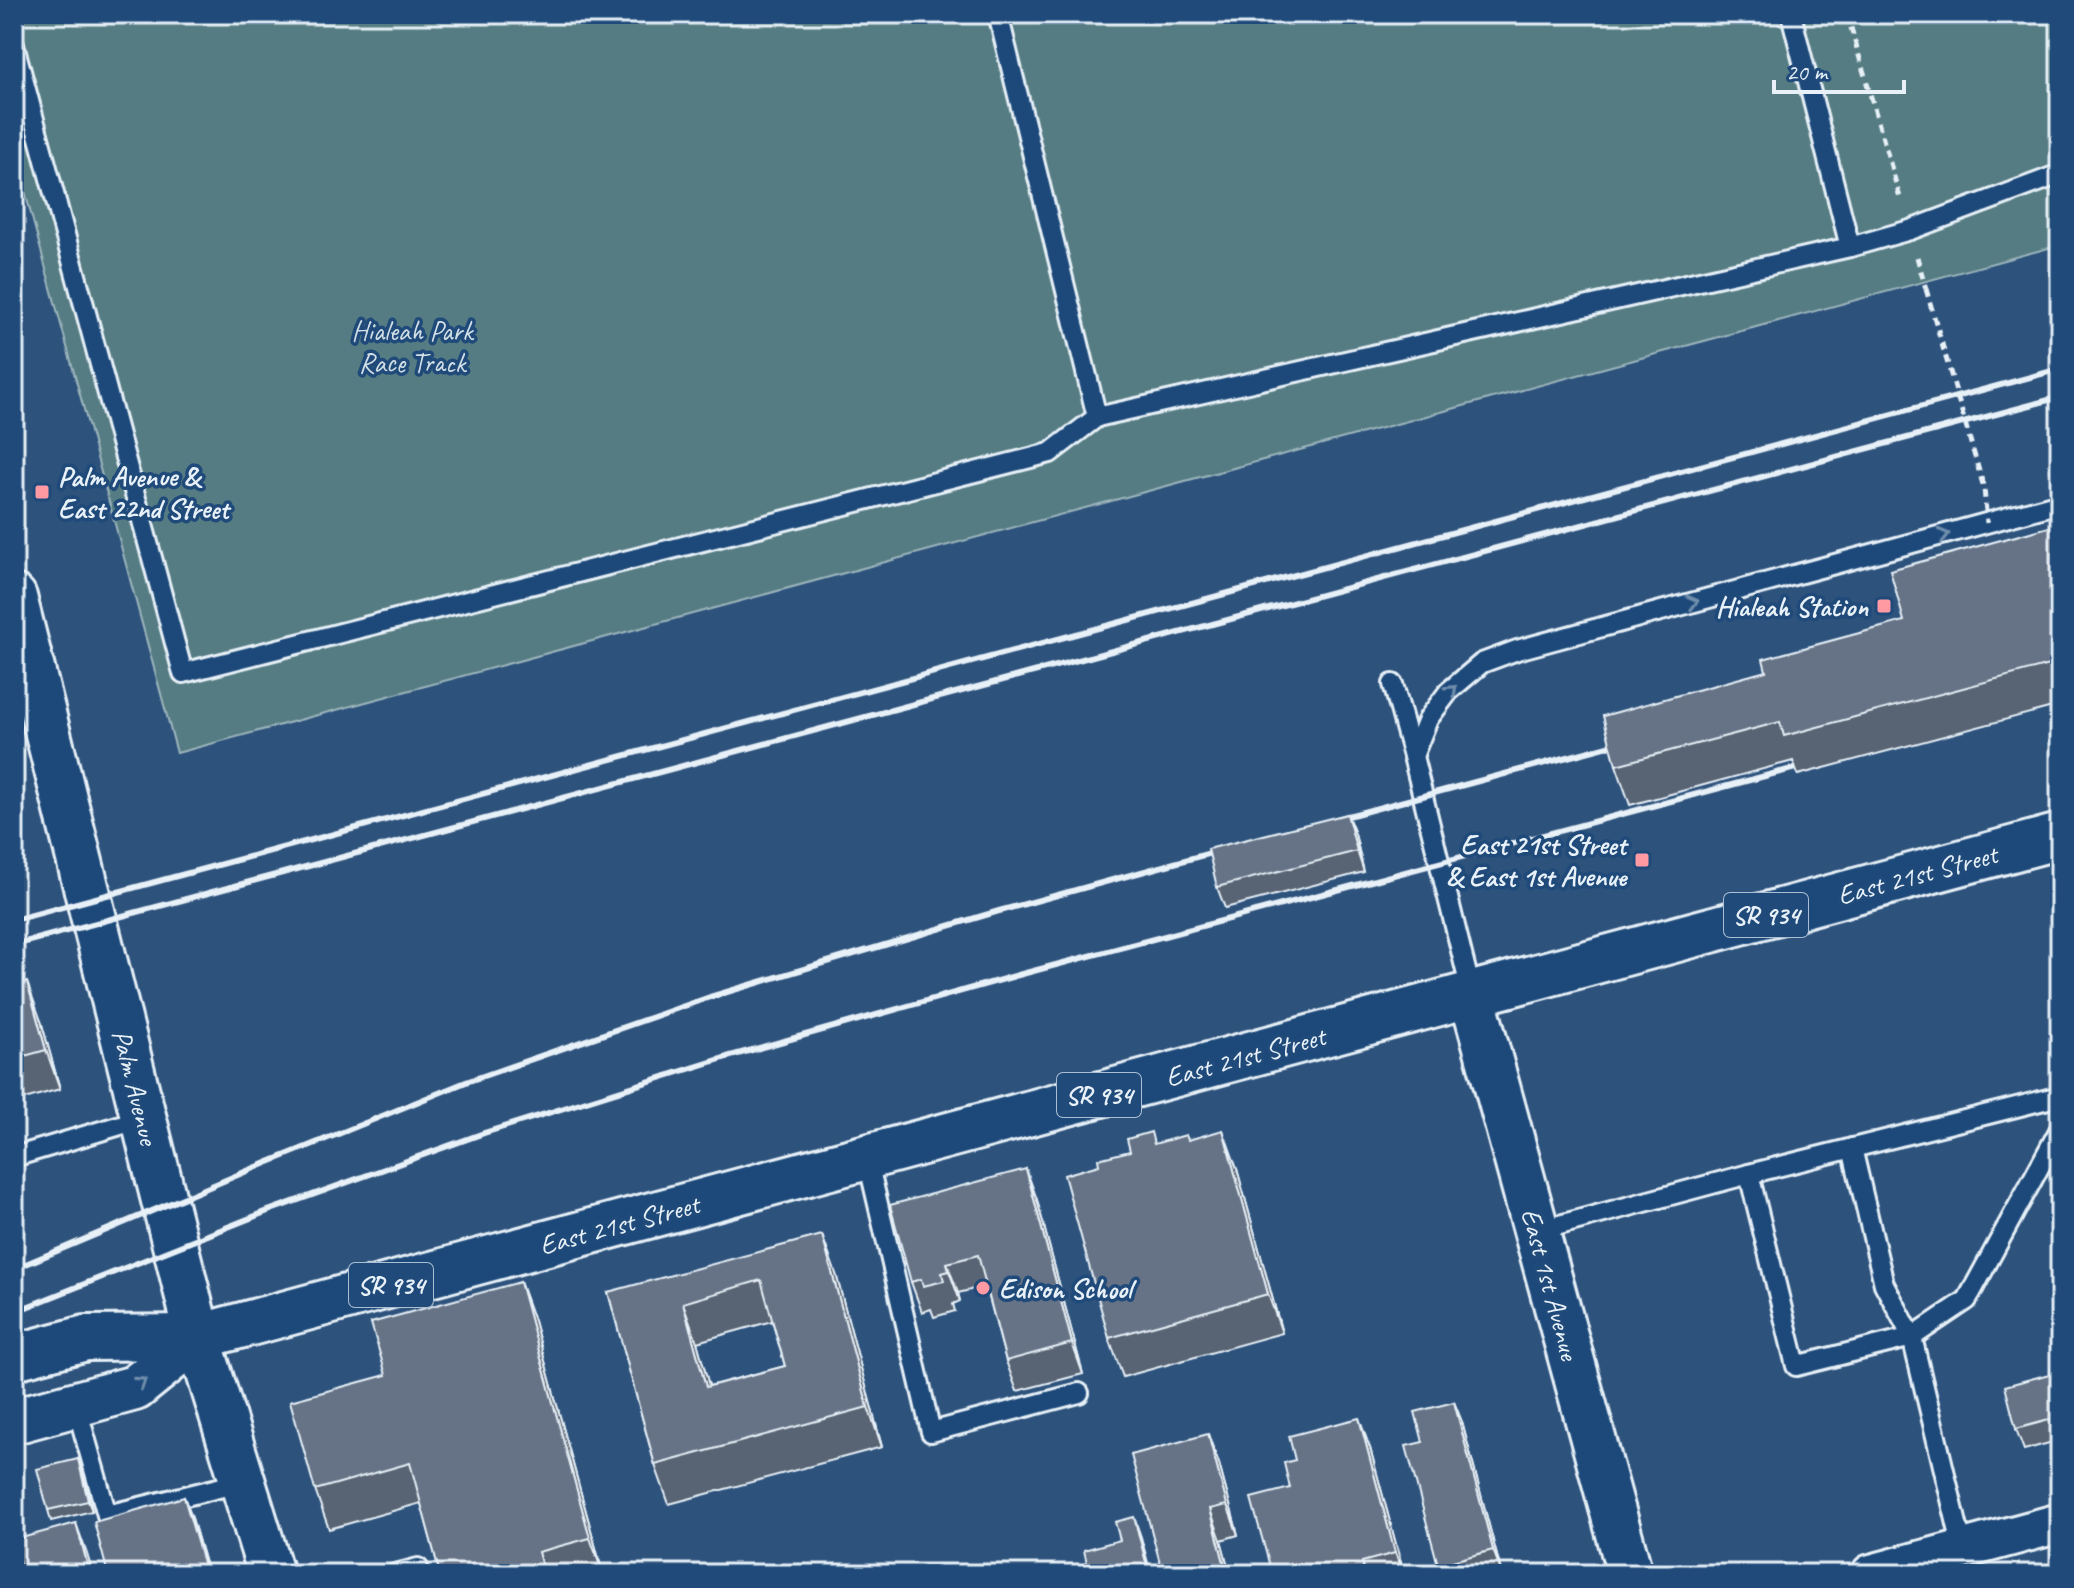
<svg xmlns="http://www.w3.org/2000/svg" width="2074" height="1588" font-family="Caveat,sans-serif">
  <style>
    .green { fill: #547c82; stroke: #9eb6bd; stroke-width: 2 }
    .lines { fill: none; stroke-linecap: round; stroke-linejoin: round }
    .service-casing { stroke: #e8f1f8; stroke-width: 24 }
    .minor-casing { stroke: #e8f1f8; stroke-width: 44 }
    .tertiary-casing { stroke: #e8f1f8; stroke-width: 50 }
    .secondary-casing { stroke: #e8f1f8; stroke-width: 50 }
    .primary-casing { stroke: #e8f1f8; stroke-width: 50 }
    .path { stroke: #e8f1f8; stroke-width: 5; stroke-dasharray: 8 6; stroke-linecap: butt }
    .service { stroke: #1f4a7a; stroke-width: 18 }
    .minor { stroke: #1f4a7a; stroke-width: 38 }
    .tertiary { stroke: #1f4a7a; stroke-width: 44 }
    .secondary { stroke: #1f4a7a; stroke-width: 44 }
    .primary { stroke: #1f4a7a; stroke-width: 44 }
    .rail { stroke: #e8f1f8; stroke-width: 6 }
    .path-bridge { stroke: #e8f1f8; stroke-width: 5; stroke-dasharray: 8 6; stroke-linecap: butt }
    .wall { fill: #586373; stroke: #e8f1f8; stroke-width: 2; fill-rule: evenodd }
    .shaded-wall { fill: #47505e; stroke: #e8f1f8; stroke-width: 2 }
    .building { fill: #667386; stroke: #e8f1f8; stroke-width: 2; fill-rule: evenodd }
    .oneway { stroke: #6f8dac }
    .poi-dot { fill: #ff9aa2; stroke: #1f4a7a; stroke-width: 3 }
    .labels { text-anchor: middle; stroke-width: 7; stroke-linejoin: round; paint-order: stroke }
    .shield { fill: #1f4a7a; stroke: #acbfd2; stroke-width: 2 }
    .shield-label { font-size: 26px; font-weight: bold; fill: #e8f1f8 }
    .park-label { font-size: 28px; fill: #d2dfe6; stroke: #1f4a7a }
    .poi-label { font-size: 28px; font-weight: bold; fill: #e8f1f8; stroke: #1f4a7a; text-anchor: start }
    .street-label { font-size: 28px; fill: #e8f1f8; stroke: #1f4a7a }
  </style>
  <rect width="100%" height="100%" fill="#2d527c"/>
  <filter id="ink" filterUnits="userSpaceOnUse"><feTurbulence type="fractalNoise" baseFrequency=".0125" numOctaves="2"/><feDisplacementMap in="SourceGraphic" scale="16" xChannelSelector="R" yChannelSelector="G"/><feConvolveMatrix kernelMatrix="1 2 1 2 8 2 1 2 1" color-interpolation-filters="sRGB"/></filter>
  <g filter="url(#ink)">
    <path class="green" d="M14 14H2060V245L177 753 14 151Z"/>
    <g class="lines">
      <defs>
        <g id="service">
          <path d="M998 14 1097 417 1850 247 1791 14"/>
          <path d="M14 45 183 673 1050 453 1097 417"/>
          <path d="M1850 247 1910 230 2060 174"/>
          <path d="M1393 684 1413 756 1472 995"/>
          <path d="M1413 756 1428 719 1449 691 1482 663 1517 650 2060 503"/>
          <path d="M1852 1148 1884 1284 1912 1337 1967 1300 2060 1129"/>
          <path d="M14 1157 144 1118"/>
          <path d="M867 1157 931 1432 1079 1393"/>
          <path d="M1749 1174 2060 1096"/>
          <path d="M1537 1231 1749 1174 1796 1366 1912 1337 1963 1549"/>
          <path d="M76 1405 107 1515 243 1482"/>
          <path d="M395 1574 418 1568"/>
        </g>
        <path id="minor" d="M1871 1574 2060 1523"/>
        <path id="tertiary" d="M1472 995 1630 1574"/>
        <path id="secondary" d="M14 597 198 1337 271 1574"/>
        <g id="primary">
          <path d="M14 1357 86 1338 198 1337 2060 836"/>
          <path d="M14 1421 135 1388 198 1337"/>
        </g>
      </defs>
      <use href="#service" class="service-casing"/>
      <use href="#minor" class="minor-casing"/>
      <use href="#tertiary" class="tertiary-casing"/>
      <use href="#secondary" class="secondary-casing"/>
      <use href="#primary" class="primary-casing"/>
      <g class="path">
        <path d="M1847 14 1901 201"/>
        <path d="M1917 257 1926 289"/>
      </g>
      <use href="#service" class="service"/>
      <use href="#minor" class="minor"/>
      <use href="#tertiary" class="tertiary"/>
      <use href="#secondary" class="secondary"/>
      <use href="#primary" class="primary"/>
      <g class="rail">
        <path d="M1326 822 1631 740"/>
        <path d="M14 920 2060 369"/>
        <path d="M14 945 2060 397"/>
        <path d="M14 1269 247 1171 466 1082 710 997 999 911 1229 848"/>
        <path d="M14 1312 268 1211 484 1133 727 1057 1022 974 1818 762"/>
      </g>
      <path class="path-bridge" d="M1926 289 1984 488 1987 523"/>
    </g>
    <g class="wall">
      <path d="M2060 524V705L1798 775 1793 761 1630 805 1616 765 1766 671 1904 621Z"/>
      <path d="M1347 814 1355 834 1364 872 1225 908 1217 887Z"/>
      <path d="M14 985 41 1021 60 1089 14 1102Z"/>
      <path d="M1188 1140 1237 1169 1282 1333 1123 1377 1109 1338 1099 1165 1155 1144Z"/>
      <path d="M1026 1169 1037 1200 1083 1374 1017 1391 1006 1361 986 1286 958 1293 960 1301 953 1304 955 1311 934 1317 931 1309 922 1312 911 1282Z"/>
      <path d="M836 1274 882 1447 669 1504 655 1465 608 1292ZM772 1321 785 1366 709 1386 697 1342Z"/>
      <path d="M520 1282 534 1321 603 1574H440L421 1503 329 1529 315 1490 386 1375Z"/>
      <path d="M2060 1371V1440L2024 1450 2016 1429Z"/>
      <path d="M1454 1402 1462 1422 1501 1571 1488 1574H1441L1438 1565 1423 1442Z"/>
      <path d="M1370 1448 1404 1574H1272L1295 1460Z"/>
      <path d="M78 1459 82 1469 92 1511 51 1521 48 1510Z"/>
      <path d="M1219 1464 1238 1535 1221 1540 1230 1574H1163Z"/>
      <path d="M184 1497 192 1518 208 1574H108Z"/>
    </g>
    <g class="shaded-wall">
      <path d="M1347 814 1355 834 1364 872 1357 851Z"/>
      <path d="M27 982 41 1021 60 1089 46 1050Z"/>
      <path d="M1223 1130 1237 1169 1282 1333 1268 1294Z"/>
      <path d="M1026 1169 1037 1200 1083 1374 1072 1343Z"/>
      <path d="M822 1235 836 1274 882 1447 868 1407Z"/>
      <path d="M947 1263 958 1293 960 1301 949 1271Z"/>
      <path d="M520 1282 534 1321 603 1574 590 1538Z"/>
      <path d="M683 1303 697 1342 720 1426 706 1387Z"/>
      <path d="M1454 1402 1462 1422 1501 1571 1493 1550Z"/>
      <path d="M1359 1418 1370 1448 1404 1574 1395 1553Z"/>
      <path d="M1208 1434 1219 1464 1238 1535 1227 1505Z"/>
      <path d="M78 1459 82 1469 92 1511 88 1501Z"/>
      <path d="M184 1497 192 1518 208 1574 204 1566Z"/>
      <path d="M1210 1509 1221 1540 1230 1574H1227Z"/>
      <path d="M1134 1517 1141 1537 1151 1574H1149Z"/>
      <path d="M76 1523 87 1554 93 1574H90Z"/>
    </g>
    <g class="building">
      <path d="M2060 524V662L1784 736 1780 722 1616 765 1603 716 1766 671 1763 659 1904 621 1890 570Z"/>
      <path d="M1347 814 1357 851 1217 887 1208 849Z"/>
      <path d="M27 982 46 1050 14 1059V985Z"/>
      <path d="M1223 1130 1268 1294 1109 1338 1064 1175 1099 1165 1098 1159 1130 1151 1127 1139 1151 1132 1154 1144 1186 1135 1188 1140Z"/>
      <path d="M1026 1169 1072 1343 1006 1361 978 1255 947 1263 949 1271 942 1273 944 1281 923 1286 921 1279 911 1282 890 1205Z"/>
      <path d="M822 1235 868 1407 655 1465 608 1292ZM761 1280 785 1366 706 1387 683 1303Z"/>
      <path d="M520 1282 590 1538 538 1552 544 1574H440L410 1463 315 1490 290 1401 386 1375 371 1323Z"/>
      <path d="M2060 1371V1417L2016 1429 2005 1386Z"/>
      <path d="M1454 1402 1493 1550 1438 1565 1406 1446 1423 1442 1415 1412Z"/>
      <path d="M1359 1418 1395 1553 1362 1562 1365 1574H1272L1251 1498 1290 1488 1284 1463 1295 1460 1289 1436Z"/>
      <path d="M1208 1434 1227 1505 1210 1509 1227 1574H1163L1131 1455Z"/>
      <path d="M78 1459 88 1501 48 1510 37 1469Z"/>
      <path d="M184 1497 204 1566 175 1574H108L94 1522Z"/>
      <path d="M1134 1517 1149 1574H1085L1083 1569 1088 1568 1084 1550 1120 1540 1115 1522Z"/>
      <path d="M76 1523 90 1574H22L14 1540Z"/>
    </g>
    <defs><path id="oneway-chevron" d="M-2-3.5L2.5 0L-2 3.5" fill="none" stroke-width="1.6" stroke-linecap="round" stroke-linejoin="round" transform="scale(2)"/></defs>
    <g class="oneway">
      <use href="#oneway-chevron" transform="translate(1944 535) rotate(-15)"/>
      <use href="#oneway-chevron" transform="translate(1693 602) rotate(-15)"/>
      <use href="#oneway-chevron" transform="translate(1452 690) rotate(-45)"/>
      <use href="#oneway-chevron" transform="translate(141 1382) rotate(-34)"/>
    </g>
  </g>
  <g class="poi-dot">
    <rect x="34" y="484" width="16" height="16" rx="4"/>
    <rect x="1876" y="598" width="16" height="16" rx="4"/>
    <rect x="1634" y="852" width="16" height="16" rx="4"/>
    <circle cx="983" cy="1288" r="8"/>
  </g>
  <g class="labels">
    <g class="shield">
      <rect x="1724" y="893" width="84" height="44" rx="6"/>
      <rect x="1057" y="1073" width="84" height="44" rx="6"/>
      <rect x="349" y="1263" width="84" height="44" rx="6"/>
    </g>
    <g class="shield-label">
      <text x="1766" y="924">SR 934</text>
      <text x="1099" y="1104">SR 934</text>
      <text x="391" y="1294">SR 934</text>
    </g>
    <g class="park-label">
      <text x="412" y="340">Hialeah Park<tspan x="412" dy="32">Race Track</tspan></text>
    </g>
    <g class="poi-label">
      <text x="58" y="486">Palm Avenue &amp;<tspan x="58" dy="32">East 22nd Street</tspan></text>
      <text x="1868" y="616" text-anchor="end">Hialeah Station</text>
      <text x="1626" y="854" text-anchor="end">East 21st Street<tspan x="1626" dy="32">&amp; East 1st Avenue</tspan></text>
      <text x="999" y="1298">Edison School</text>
    </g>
    <g class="street-label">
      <text transform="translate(1917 874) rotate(-15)" y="10">East 21st Street</text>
      <text transform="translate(1245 1056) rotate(-15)" y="10">East 21st Street</text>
      <text transform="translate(136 1087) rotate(76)" y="10">Palm Avenue</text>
      <text transform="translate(619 1224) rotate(-15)" y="10">East 21st Street</text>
      <text transform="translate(1551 1284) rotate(75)" y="10">East 1st Avenue</text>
    </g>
  </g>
  <rect width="2074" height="1588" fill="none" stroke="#1f4a7a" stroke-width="48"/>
  <rect x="24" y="24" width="2026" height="1540" fill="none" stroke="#e8f1f8" stroke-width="3" filter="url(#ink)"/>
  <path d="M1774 80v12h130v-12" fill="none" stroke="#e8f1f8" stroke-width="4"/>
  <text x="1786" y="80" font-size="24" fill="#e8f1f8" stroke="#1f4a7a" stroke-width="6" paint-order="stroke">20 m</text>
</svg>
